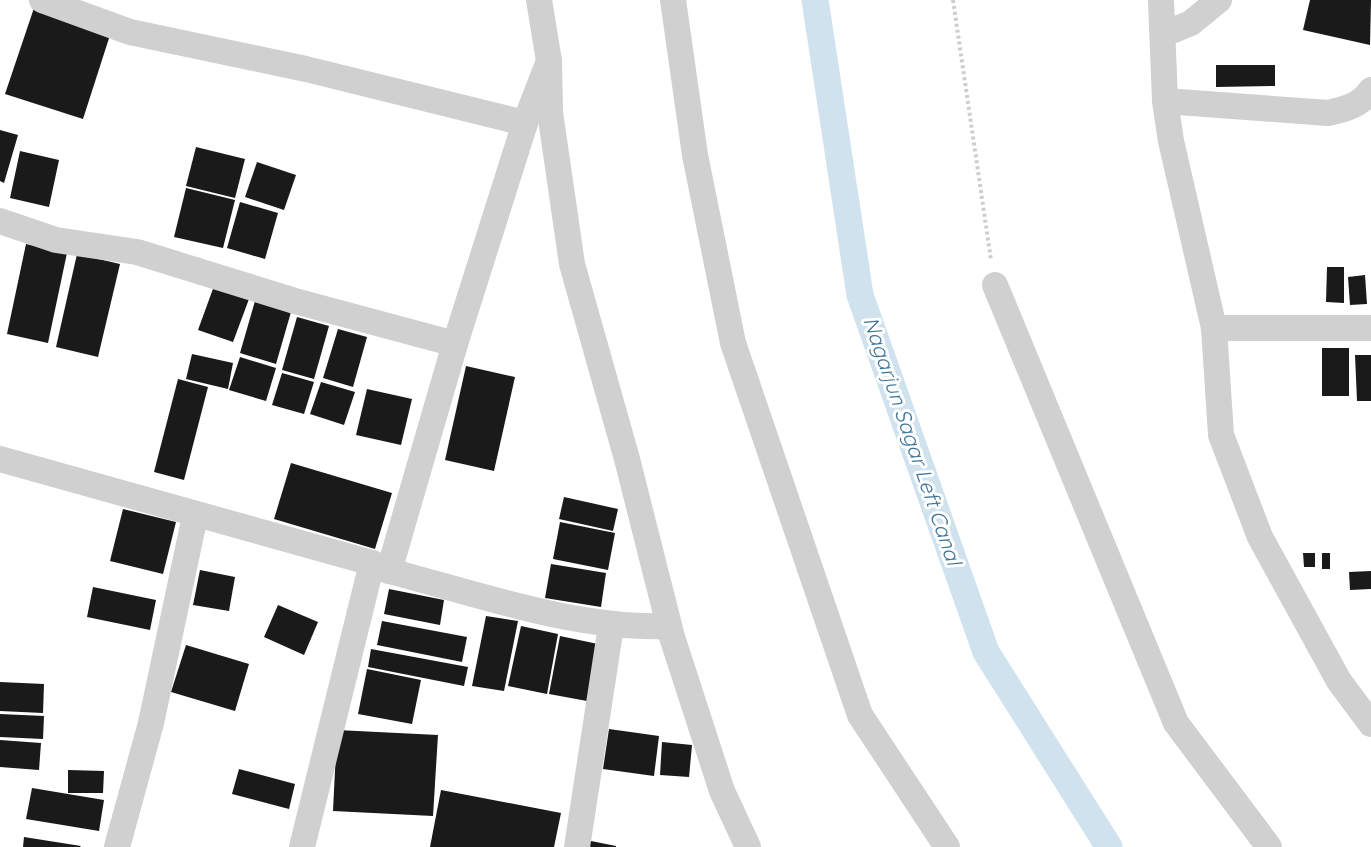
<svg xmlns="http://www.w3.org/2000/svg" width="1371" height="847" font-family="Quicksand,sans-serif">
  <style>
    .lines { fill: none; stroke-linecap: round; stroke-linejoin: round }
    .canal { stroke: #cfe2ee; stroke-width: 27 }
    .building { fill: #1a1a1a }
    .path { stroke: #cdcdcd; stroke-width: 4; stroke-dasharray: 3 3; stroke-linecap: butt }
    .minor { stroke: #d0d0d0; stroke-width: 26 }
    .labels { text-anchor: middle; stroke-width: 6; stroke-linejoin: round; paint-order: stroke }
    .water-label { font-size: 21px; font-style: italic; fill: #3f7597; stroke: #fff }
  </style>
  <rect width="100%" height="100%" fill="#fff"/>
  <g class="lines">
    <path class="canal" d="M815 0 860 295 986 652 1109 847"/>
  </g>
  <g class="building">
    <path d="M1310 0H1371L1370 45 1303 30Z"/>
    <path d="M34 8 111 32 83 119 5 94Z"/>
    <path d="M1216 65H1275V86L1216 87Z"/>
    <path d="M0 130 18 135 4 183 0 181Z"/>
    <path d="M196 147 245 159 235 198 186 186Z"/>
    <path d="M20 151 59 160 49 207 10 198Z"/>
    <path d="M257 162 296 175 284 210 245 197Z"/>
    <path d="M186 188 235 200 223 248 174 237Z"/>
    <path d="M240 202 278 213 265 259 227 248Z"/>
    <path d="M26 244 67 253 48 343 7 334Z"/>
    <path d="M77 254 120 264 98 357 56 347Z"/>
    <path d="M1327 267H1344V303L1326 302Z"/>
    <path d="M1365 275 1367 304 1350 305 1348 277Z"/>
    <path d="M214 286 249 299 233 342 198 330Z"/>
    <path d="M255 301 291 312 276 364 240 353Z"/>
    <path d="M297 317 329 326 314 379 282 370Z"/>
    <path d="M338 329 367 337 353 387 323 378Z"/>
    <rect x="1322" y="348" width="27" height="48"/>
    <path d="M192 354 233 363 228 389 186 379Z"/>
    <path d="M1355 355H1371V401H1357Z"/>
    <path d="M240 357 276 368 266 401 229 390Z"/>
    <path d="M466 366 515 377 494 471 445 460Z"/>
    <path d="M282 373 314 382 304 414 272 405Z"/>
    <path d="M178 379 208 387 184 480 154 472Z"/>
    <path d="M321 382 355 392 344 425 310 414Z"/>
    <path d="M367 389 412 399 401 445 356 435Z"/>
    <path d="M291 463 392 493 375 549 274 519Z"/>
    <path d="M564 497 618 509 613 531 559 519Z"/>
    <path d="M123 509 176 522 163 574 110 561Z"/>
    <path d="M560 522 615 533 608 570 553 559Z"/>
    <path d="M1303 553H1315V567H1304Z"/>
    <rect x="1322" y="553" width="8" height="16"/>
    <path d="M551 564 606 573 601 607 545 598Z"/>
    <path d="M200 570 235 577 229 611 193 605Z"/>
    <path d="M1371 571V589L1350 590 1349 572Z"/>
    <path d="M93 587 156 600 150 630 87 617Z"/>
    <path d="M389 589 444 600 440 625 384 614Z"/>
    <path d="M278 605 318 622 304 655 264 637Z"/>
    <path d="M486 616 518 621 504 691 472 686Z"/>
    <path d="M382 621 467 637 462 662 377 645Z"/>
    <path d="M521 626 558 634 547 694 508 686Z"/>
    <path d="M560 636 598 644 587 701 549 694Z"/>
    <path d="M186 645 249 664 235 711 171 692Z"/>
    <path d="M371 649 468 667 464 686 368 667Z"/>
    <path d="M367 669 421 680 412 724 358 714Z"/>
    <path d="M0 682 44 684 43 713 0 711Z"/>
    <path d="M0 714 44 716 43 739 0 737Z"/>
    <path d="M609 729 659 736 654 776 603 769Z"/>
    <path d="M337 730 438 735 433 816 333 811Z"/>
    <path d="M0 740 41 743 39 770 0 767Z"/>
    <path d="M662 742 692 745 689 777 660 775Z"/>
    <path d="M239 769 295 784 289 809 232 794Z"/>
    <path d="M68 770 104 771 103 793H68Z"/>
    <path d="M32 788 104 800 99 831 26 819Z"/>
    <path d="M441 790 561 813 554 847H430Z"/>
    <path d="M24 837 81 846 80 847H23Z"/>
    <path d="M586 840 616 846V847H584Z"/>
  </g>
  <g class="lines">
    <path class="path" d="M953 0 991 260"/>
    <g class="minor">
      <path d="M42 0 130 32 306 69 525 123"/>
      <path d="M673 0 695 155 733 343 860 715 947 847"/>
      <path d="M1161 0 1165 101 1171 141 1214 328 1221 435 1260 537 1339 681 1371 724"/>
      <path d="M1164 34 1191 23 1219 0"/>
      <path d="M549 61 550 112 572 264 627 459 672 637 722 791 748 847"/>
      <path d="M1165 101 1328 113C1346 109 1361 105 1371 90"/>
      <path d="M0 221 56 240 137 252 295 301 455 344"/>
      <path d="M995 285 1176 723 1269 847"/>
      <path d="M1214 328H1371"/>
      <path d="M0 459 372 563 389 571C478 594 577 630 669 626"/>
      <path d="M389 571 455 344 525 123 549 61 539 0"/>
      <path d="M117 847 151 723 195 516"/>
      <path d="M302 847 372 563"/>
      <path d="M577 847 611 626"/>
    </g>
  </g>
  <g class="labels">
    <g class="water-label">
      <text transform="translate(912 441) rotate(71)" y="7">Nagarjun Sagar Left Canal</text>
    </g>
  </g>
</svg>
